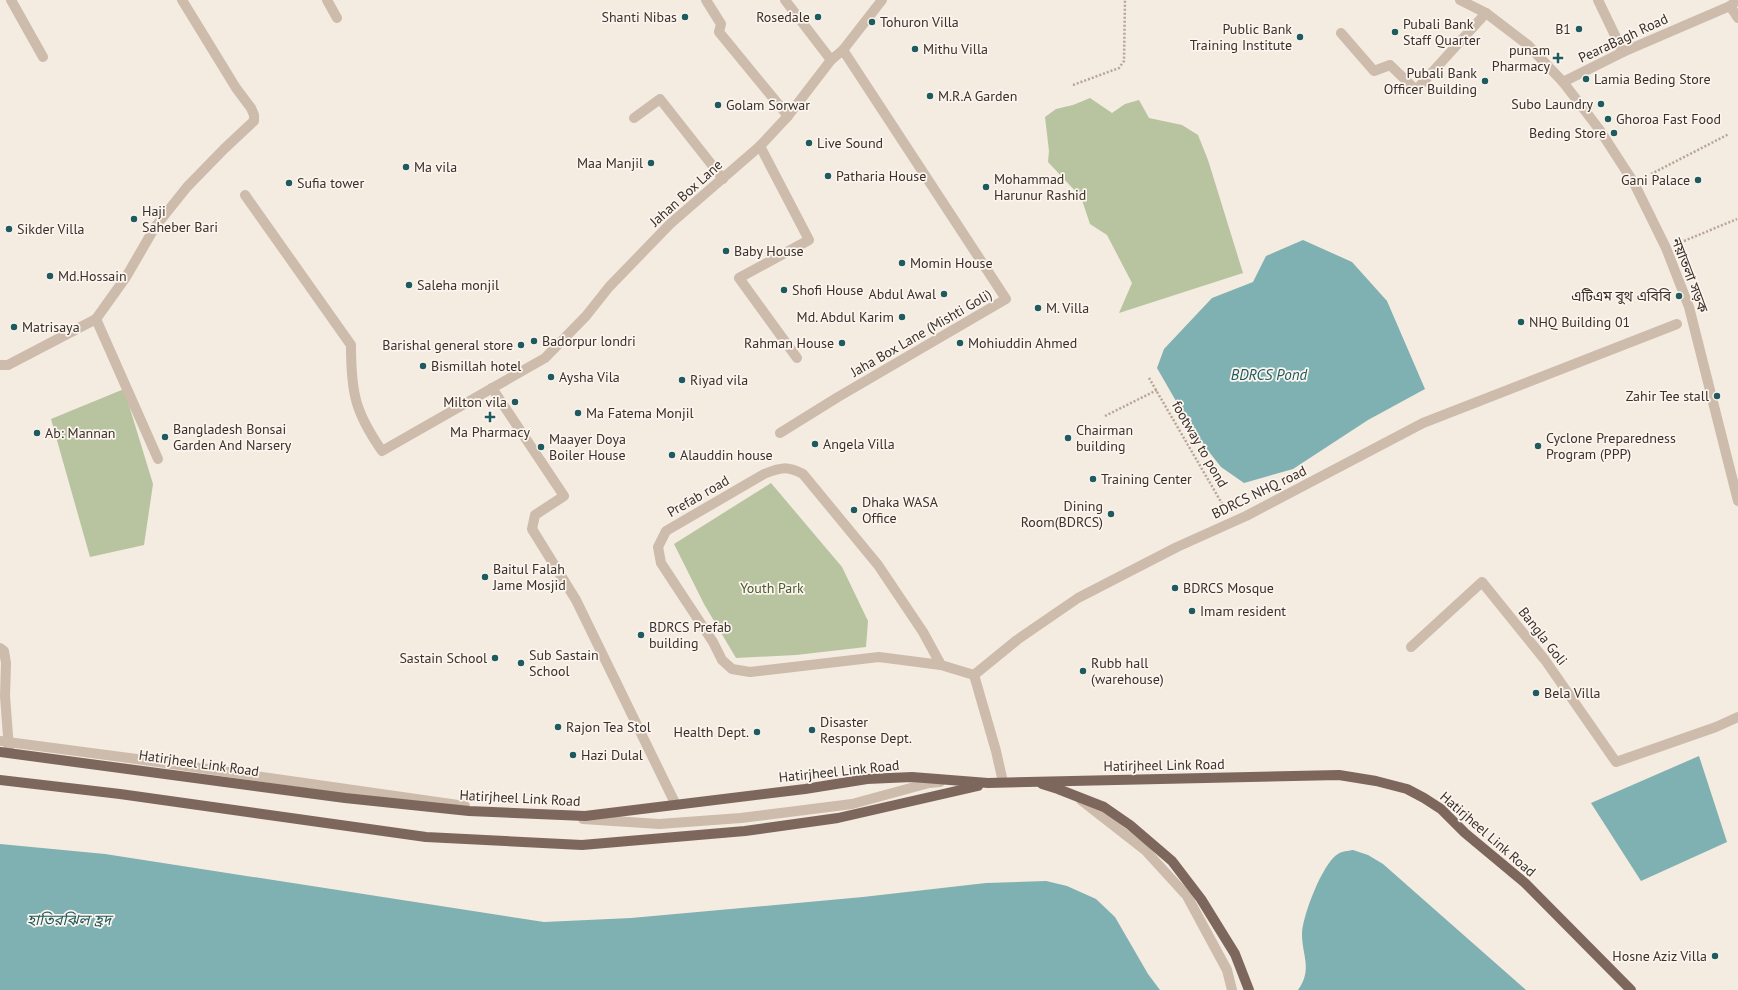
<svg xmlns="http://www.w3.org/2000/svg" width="1738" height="990" font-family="'PT Sans','Noto Sans Bengali',sans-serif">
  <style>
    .green { fill: #b8c4a0 }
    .water { fill: #7fb0b2 }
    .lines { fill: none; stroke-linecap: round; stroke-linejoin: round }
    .path { stroke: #b9a596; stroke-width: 2.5; stroke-dasharray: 2 2; stroke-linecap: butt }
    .minor { stroke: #cdbbac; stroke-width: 10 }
    .major { stroke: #7d675c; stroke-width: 10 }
    .poi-dot { fill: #1f5a5e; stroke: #fbf5ee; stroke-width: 1.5 }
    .labels { text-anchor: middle; stroke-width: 3.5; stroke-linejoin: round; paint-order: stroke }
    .poi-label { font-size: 14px; fill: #3b302b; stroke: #fbf5ee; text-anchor: start }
    .street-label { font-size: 14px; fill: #3b302b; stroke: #fbf5ee }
    .park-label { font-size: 14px; fill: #4a5a2e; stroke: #fbf5ee }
    .water-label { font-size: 15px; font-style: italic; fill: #1f5a5e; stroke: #fbf5ee }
  </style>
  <rect width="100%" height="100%" fill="#f4ebe1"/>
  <g class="green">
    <path d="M1090 98 1112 113 1125 104 1139 100 1149 118 1182 125 1198 135 1208 160 1243 273 1119 313 1132 283 1107 235 1090 224 1081 197 1048 162 1049 151 1045 117 1056 109 1073 105Z"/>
    <path d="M124 389 153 484 144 545 90 557 51 419Z"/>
    <path d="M771 483 842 567 868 621 866 647 796 655 736 658 704 604 674 544Z"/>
  </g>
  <g class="water">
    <path d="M1303 240 1352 262 1387 301 1425 389 1368 420 1293 469 1244 483 1221 467 1195 434 1157 368 1164 349 1212 298 1253 282 1266 256Z"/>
    <path d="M1699 756 1727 842 1641 881 1591 803Z"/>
    <path d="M0 844 105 854 544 922 631 918 863 897 986 883 1046 881 1067 886 1096 899 1115 917 1148 974 1160 990H0Z"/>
    <path d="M1353 850 1368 855 1383 864 1526 990H1298C1313 969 1302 956 1302 934 1302 917 1323 862 1338 854 1342 851 1348 851 1353 850Z"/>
  </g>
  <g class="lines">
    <g class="path">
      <path d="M1073 85 1119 68 1124 61 1125 0"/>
      <path d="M1651 174 1729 134"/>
      <path d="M1684 241 1737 219"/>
      <path d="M1149 378 1224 507"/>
      <path d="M1105 416 1157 390"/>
    </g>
    <g class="minor">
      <path d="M11 0 43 57"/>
      <path d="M327 0 337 18"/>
      <path d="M706 0 721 24 719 32 788 116"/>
      <path d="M785 0 831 60"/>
      <path d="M1460 0 1486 13 1528 45 1563 82 1599 129 1634 183 1666 248 1689 307 1738 501"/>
      <path d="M1598 0 1623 52"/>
      <path d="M1730 6 1738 18"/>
      <path d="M1341 33 1374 71 1390 65 1416 90 1486 13"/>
      <path d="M1563 82 1623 52 1730 6 1738 0"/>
      <path d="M634 118 660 99 723 179"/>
      <path d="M760 146 809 240 739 278 797 358"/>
      <path d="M245 195 351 345C351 393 355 412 382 451L545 358 586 316 609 287 670 224 760 146 788 116 831 60 843 50 882 0"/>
      <path d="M96 319 158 459"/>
      <path d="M0 365H8L96 319 126 277 155 227 187 187 224 149 254 121V115L251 108 236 88 182 0"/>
      <path d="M492 388 564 496 535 515 532 529 576 600 676 805"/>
      <path d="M780 433 838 397 1006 299 843 50"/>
      <path d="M1411 647 1482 582 1545 660 1616 762 1716 727 1738 717"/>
      <path d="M0 648 4 651 6 663 5 696 9 749"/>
      <path d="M941 665 923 632 878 565 803 474C787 466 781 467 764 474L666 531 658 547 661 563 713 642 722 660 732 669 750 672 879 657 941 665 974 675"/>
      <path d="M0 741 144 760 465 806"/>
      <path d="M1003 782 996 751 974 675 1017 640 1078 598 1177 547 1246 516 1423 423 1677 324"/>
      <path d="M1081 800 1145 850 1187 896 1227 970 1232 990"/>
      <path d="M583 819 659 824 741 818 852 804 929 783 940 782"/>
    </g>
    <g class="major">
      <path d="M0 752 345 798 469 811 585 816 805 789 867 779 912 777 988 783 1339 775 1376 781 1407 789 1424 798 1441 809 1465 833 1525 883 1631 990"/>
      <path d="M0 780 120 794 426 837 582 845 745 831 838 818 978 786"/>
      <path d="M1042 784 1058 789 1104 807 1130 825 1172 861 1201 899 1235 954 1249 990"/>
    </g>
  </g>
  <g class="poi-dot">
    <circle cx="685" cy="17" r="4"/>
    <circle cx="818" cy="17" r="4"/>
    <circle cx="872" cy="22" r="4"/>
    <circle cx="1579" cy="29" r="4"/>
    <circle cx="1395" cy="32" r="4"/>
    <circle cx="1300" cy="37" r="4"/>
    <circle cx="915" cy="49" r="4"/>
    <path d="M1556 52h4v4h4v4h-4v4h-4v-4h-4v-4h4z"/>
    <circle cx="1586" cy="79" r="4"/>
    <circle cx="1485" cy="81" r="4"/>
    <circle cx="930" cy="96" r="4"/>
    <circle cx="1601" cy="104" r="4"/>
    <circle cx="718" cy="105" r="4"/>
    <circle cx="1608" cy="119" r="4"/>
    <circle cx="1614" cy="133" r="4"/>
    <circle cx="809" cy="143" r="4"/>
    <circle cx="651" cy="163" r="4"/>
    <circle cx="406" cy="167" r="4"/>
    <circle cx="828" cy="176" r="4"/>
    <circle cx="1698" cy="180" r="4"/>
    <circle cx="289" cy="183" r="4"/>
    <circle cx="986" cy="187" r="4"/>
    <circle cx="134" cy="219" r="4"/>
    <circle cx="9" cy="229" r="4"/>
    <circle cx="726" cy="251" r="4"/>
    <circle cx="902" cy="263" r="4"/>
    <circle cx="50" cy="276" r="4"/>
    <circle cx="409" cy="285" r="4"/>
    <circle cx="784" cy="290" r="4"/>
    <circle cx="944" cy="294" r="4"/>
    <circle cx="1679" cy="296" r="4"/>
    <circle cx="1038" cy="308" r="4"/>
    <circle cx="902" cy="317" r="4"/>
    <circle cx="1521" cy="322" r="4"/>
    <circle cx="14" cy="327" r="4"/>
    <circle cx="534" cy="341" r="4"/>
    <circle cx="842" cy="343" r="4"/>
    <circle cx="960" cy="343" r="4"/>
    <circle cx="521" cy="345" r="4"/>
    <circle cx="423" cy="366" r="4"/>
    <circle cx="551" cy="377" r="4"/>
    <circle cx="682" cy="380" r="4"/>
    <circle cx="1717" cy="396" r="4"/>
    <circle cx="515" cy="402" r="4"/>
    <circle cx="578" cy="413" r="4"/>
    <path d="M488 411h4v4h4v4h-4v4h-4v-4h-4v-4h4z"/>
    <circle cx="37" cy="433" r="4"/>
    <circle cx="165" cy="437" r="4"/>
    <circle cx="1068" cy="438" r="4"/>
    <circle cx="815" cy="444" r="4"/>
    <circle cx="1538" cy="446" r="4"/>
    <circle cx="541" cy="447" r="4"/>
    <circle cx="672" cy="455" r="4"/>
    <circle cx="1093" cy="479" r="4"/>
    <circle cx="854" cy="510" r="4"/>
    <circle cx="1111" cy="514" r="4"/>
    <circle cx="485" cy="577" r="4"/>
    <circle cx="1175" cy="588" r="4"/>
    <circle cx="1192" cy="611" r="4"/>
    <circle cx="641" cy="635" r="4"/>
    <circle cx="495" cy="658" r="4"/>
    <circle cx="521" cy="663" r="4"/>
    <circle cx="1083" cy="671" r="4"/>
    <circle cx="1536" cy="693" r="4"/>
    <circle cx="558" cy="727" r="4"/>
    <circle cx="812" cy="730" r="4"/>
    <circle cx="757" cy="732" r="4"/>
    <circle cx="573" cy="755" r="4"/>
    <circle cx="1715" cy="956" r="4"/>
  </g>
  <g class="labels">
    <g class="poi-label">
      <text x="677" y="22" text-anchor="end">Shanti Nibas</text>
      <text x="810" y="22" text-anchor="end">Rosedale</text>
      <text x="880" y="27">Tohuron Villa</text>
      <text x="1403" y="29">Pubali Bank<tspan x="1403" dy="16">Staff Quarter</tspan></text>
      <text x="1292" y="34" text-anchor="end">Public Bank<tspan x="1292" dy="16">Training Institute</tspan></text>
      <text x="1571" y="34" text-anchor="end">B1</text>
      <text x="923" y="54">Mithu Villa</text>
      <text x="1550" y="55" text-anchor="end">punam<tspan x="1550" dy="16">Pharmacy</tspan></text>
      <text x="1477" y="78" text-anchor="end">Pubali Bank<tspan x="1477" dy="16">Officer Building</tspan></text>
      <text x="1594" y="84">Lamia Beding Store</text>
      <text x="938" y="101">M.R.A Garden</text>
      <text x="1593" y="109" text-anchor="end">Subo Laundry</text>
      <text x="726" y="110">Golam Sorwar</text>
      <text x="1616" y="124">Ghoroa Fast Food</text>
      <text x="1606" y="138" text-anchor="end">Beding Store</text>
      <text x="817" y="148">Live Sound</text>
      <text x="643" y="168" text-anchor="end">Maa Manjil</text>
      <text x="414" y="172">Ma vila</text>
      <text x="836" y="181">Patharia House</text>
      <text x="994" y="184">Mohammad<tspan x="994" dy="16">Harunur Rashid</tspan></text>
      <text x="1690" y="185" text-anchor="end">Gani Palace</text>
      <text x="297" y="188">Sufia tower</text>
      <text x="142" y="216">Haji<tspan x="142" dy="16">Saheber Bari</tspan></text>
      <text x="17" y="234">Sikder Villa</text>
      <text x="734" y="256">Baby House</text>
      <text x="910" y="268">Momin House</text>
      <text x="58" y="281">Md.Hossain</text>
      <text x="417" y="290">Saleha monjil</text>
      <text x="792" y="295">Shofi House</text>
      <text x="936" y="299" text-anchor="end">Abdul Awal</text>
      <text x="1671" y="301" text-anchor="end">এটিএম বুথ এবিবি</text>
      <text x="1046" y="313">M. Villa</text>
      <text x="894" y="322" text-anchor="end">Md. Abdul Karim</text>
      <text x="1529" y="327">NHQ Building 01</text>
      <text x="22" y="332">Matrisaya</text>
      <text x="542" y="346">Badorpur londri</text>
      <text x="834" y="348" text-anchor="end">Rahman House</text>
      <text x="968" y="348">Mohiuddin Ahmed</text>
      <text x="513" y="350" text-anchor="end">Barishal general store</text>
      <text x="431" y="371">Bismillah hotel</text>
      <text x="559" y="382">Aysha Vila</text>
      <text x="690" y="385">Riyad vila</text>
      <text x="1709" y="401" text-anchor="end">Zahir Tee stall</text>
      <text x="507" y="407" text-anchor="end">Milton vila</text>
      <text x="586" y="418">Ma Fatema Monjil</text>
      <text x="173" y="434">Bangladesh Bonsai<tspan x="173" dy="16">Garden And Narsery</tspan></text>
      <text x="1076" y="435">Chairman<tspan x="1076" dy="16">building</tspan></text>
      <text x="490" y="437" text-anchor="middle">Ma Pharmacy</text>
      <text x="45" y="438">Ab: Mannan</text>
      <text x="1546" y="443">Cyclone Preparedness<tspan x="1546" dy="16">Program (PPP)</tspan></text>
      <text x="549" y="444">Maayer Doya<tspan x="549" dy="16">Boiler House</tspan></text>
      <text x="823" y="449">Angela Villa</text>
      <text x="680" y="460">Alauddin house</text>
      <text x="1101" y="484">Training Center</text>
      <text x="862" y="507">Dhaka WASA<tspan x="862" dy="16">Office</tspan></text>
      <text x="1103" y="511" text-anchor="end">Dining<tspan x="1103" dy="16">Room(BDRCS)</tspan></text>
      <text x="493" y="574">Baitul Falah<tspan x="493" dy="16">Jame Mosjid</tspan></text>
      <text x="1183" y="593">BDRCS Mosque</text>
      <text x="1200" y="616">Imam resident</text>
      <text x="649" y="632">BDRCS Prefab<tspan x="649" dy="16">building</tspan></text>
      <text x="529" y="660">Sub Sastain<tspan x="529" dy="16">School</tspan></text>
      <text x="487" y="663" text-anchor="end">Sastain School</text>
      <text x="1091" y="668">Rubb hall<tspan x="1091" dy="16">(warehouse)</tspan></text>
      <text x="1544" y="698">Bela Villa</text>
      <text x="820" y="727">Disaster<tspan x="820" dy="16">Response Dept.</tspan></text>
      <text x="566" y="732">Rajon Tea Stol</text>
      <text x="749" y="737" text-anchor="end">Health Dept.</text>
      <text x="581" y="760">Hazi Dulal</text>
      <text x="1707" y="961" text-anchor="end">Hosne Aziz Villa</text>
    </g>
    <g class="street-label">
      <text transform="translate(1623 38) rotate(-25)" y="5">PearaBagh Road</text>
      <text transform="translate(686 193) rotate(-42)" y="5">Jahan Box Lane</text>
      <text transform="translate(1690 275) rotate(69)" y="5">নয়াতলা সড়ক</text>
      <text transform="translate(921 333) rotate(-30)" y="5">Jaha Box Lane (Mishti Goli)</text>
      <text transform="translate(1200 444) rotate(60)" y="5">footway to pond</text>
      <text transform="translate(1259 492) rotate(-26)" y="5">BDRCS NHQ road</text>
      <text transform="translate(698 496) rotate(-30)" y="5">Prefab road</text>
      <text transform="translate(1543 636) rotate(52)" y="5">Bangla Goli</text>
      <text transform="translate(199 763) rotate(8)" y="5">Hatirjheel Link Road</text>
      <text transform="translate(1164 765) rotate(-1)" y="5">Hatirjheel Link Road</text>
      <text transform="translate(839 771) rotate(-6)" y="5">Hatirjheel Link Road</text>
      <text transform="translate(520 798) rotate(3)" y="5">Hatirjheel Link Road</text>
      <text transform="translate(1488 834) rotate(41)" y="5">Hatirjheel Link Road</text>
    </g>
    <g class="park-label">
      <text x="772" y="593">Youth Park</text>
    </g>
    <g class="water-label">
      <text x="1269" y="380">BDRCS Pond</text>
      <text x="69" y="925">হাতিরঝিল হ্রদ</text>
    </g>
  </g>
</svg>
